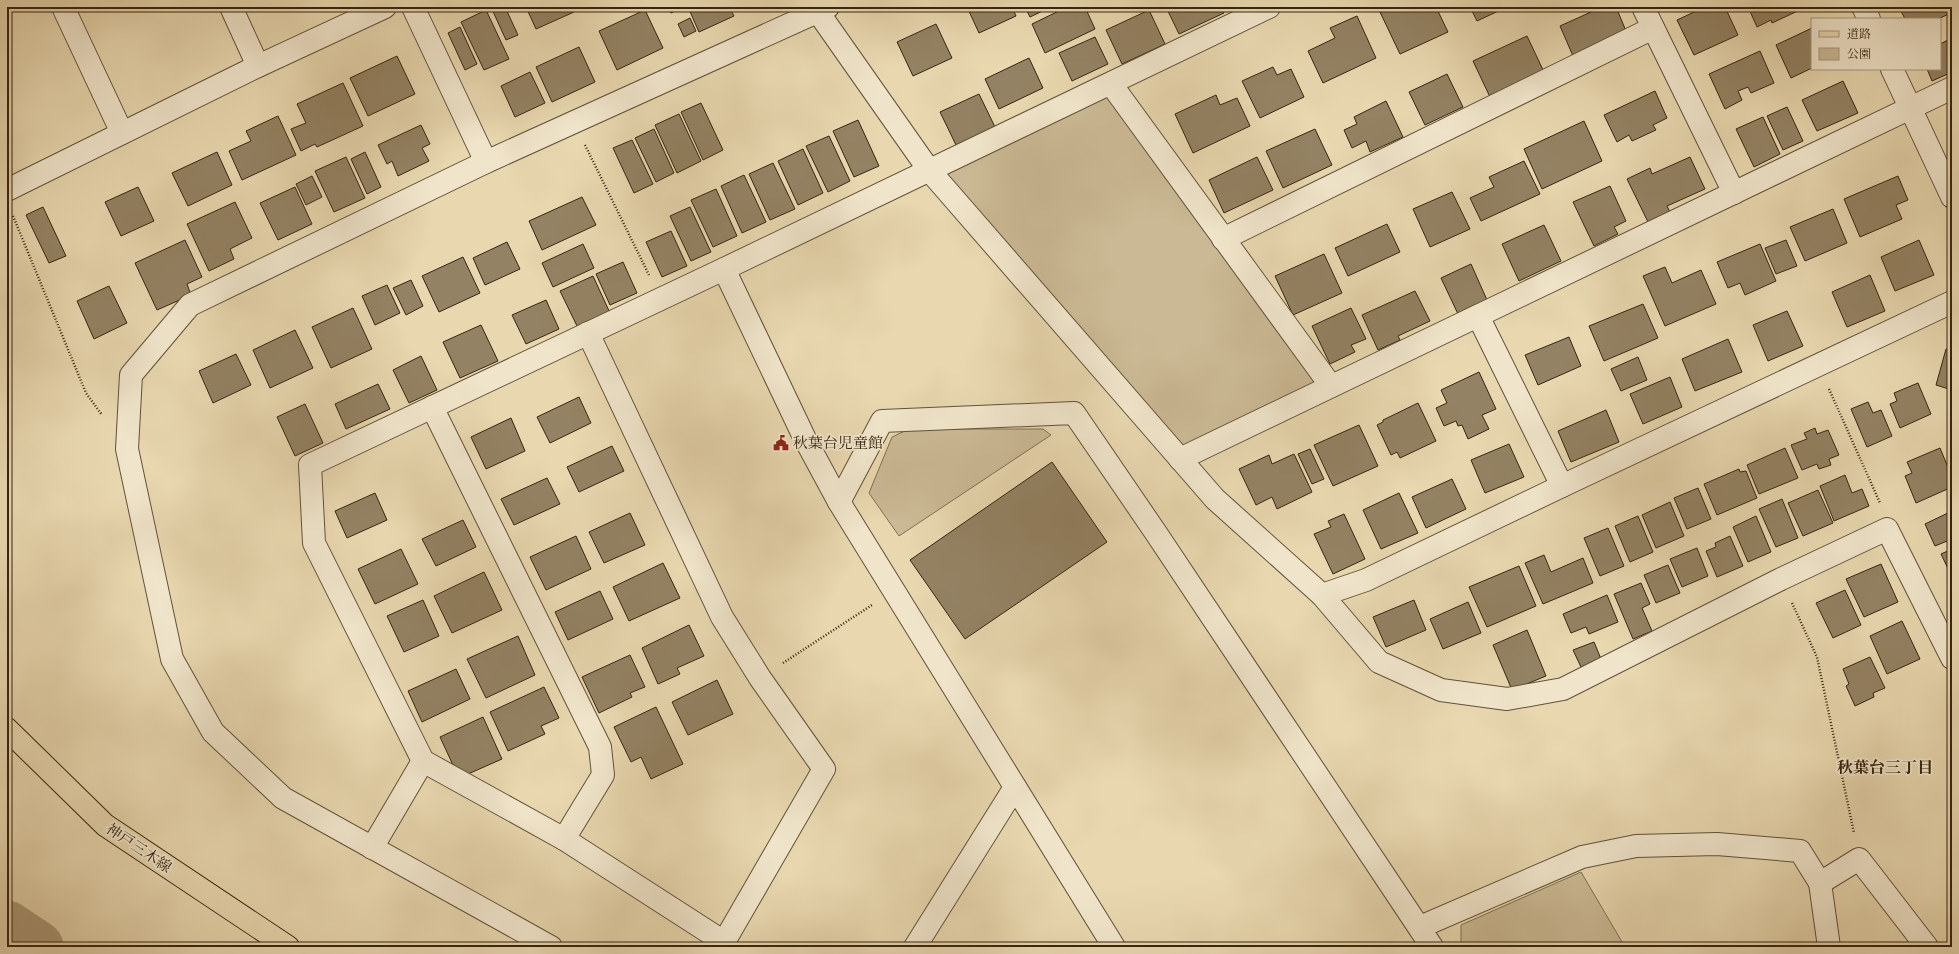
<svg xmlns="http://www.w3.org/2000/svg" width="1959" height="954" font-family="'Sorts Mill Goudy','Noto Serif JP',serif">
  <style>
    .green { fill: #cab994; stroke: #806f52 }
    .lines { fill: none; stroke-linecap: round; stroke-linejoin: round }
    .river { stroke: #ab9a79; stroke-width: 53 }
    .building { fill: #938263; stroke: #362510 }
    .minor-casing { stroke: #625238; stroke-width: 24 }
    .major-casing { stroke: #362510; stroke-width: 24 }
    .path { stroke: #362510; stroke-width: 2.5; stroke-dasharray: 1 2; stroke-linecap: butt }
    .minor { stroke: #f0e5cb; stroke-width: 22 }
    .major { stroke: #e8d7af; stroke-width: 22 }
    .labels { text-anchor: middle; stroke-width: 3.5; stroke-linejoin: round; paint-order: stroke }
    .poi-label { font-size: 15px; fill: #362510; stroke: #f0e5cb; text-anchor: start }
    .street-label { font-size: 15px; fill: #362510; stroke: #f0e5cb }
    .neighbourhood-label { font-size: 16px; font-weight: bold; fill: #362510; stroke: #f0e5cb }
  </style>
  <rect width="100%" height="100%" fill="#e8d7af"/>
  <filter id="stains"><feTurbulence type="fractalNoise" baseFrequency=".005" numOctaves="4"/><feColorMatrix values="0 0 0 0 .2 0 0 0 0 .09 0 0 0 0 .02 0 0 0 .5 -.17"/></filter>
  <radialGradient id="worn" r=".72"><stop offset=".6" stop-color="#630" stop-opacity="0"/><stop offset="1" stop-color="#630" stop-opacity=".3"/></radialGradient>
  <g class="green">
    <path d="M1111 84 1331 386 1180 459 929 170Z"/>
    <path d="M909 429H1043L1051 435 899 536 869 493 892 437Z"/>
    <path d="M1581 872 1625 947H1462L1461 944V925Z"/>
  </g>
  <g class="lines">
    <path class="river" d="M7 927 37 947"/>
  </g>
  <g class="building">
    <path d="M491 7H505L518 35 506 40Z"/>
    <path d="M526 7H572L574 12 536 29Z"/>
    <path d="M668 7H683L671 13Z"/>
    <path d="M688 7H729L734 16 699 32Z"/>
    <path d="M967 7H1012L1016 16 979 33Z"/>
    <path d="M1025 7H1051L1030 17Z"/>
    <path d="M1067 7H1085L1095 29 1045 53 1032 24Z"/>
    <path d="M1166 7H1221L1224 13 1179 34Z"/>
    <path d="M1390 7H1436L1448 32 1400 54 1380 12Z"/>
    <path d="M1470 7H1507L1477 21Z"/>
    <path d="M1589 7H1616L1626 31 1573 56 1560 26 1591 12Z"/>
    <path d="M1705 7H1725L1738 35 1694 55 1677 20Z"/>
    <path d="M1752 7H1803L1804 8 1772 23 1771 20 1757 27 1749 9Z"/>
    <path d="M1899 7H1948L1951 13 1938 19H1905Z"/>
    <path d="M486 10 509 59 484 70 461 22Z"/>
    <path d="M645 10 663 48 617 70 599 31Z"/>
    <path d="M1149 10 1165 44 1122 64 1106 30Z"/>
    <path d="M1357 16 1376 58 1323 83 1308 51 1335 38 1330 28Z"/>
    <path d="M690 18 696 31 684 37 678 24Z"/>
    <path d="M936 24 952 58 913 76 897 42Z"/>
    <path d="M460 27 477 64 465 70 448 33Z"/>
    <path d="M1812 28V68L1791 78 1776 45Z"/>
    <path d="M1527 36 1544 72 1490 97 1473 61Z"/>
    <path d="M1095 37 1108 64 1072 81 1059 53Z"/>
    <path d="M1952 38V77L1950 73 1932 81 1927 69H1940V44Z"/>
    <path d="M579 47 595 82 552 102 536 67Z"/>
    <path d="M1760 51 1774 83 1751 93 1748 87 1738 91 1742 100 1725 109 1709 74Z"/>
    <path d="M397 56 415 94 368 116 350 78Z"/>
    <path d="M1029 58 1043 88 999 109 985 79Z"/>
    <path d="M1273 67 1277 75 1291 69 1304 97 1260 118 1242 81Z"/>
    <path d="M530 72 545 103 515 117 501 86Z"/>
    <path d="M1447 74 1463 107 1425 125 1409 92Z"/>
    <path d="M1843 81 1858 113 1817 131 1802 100Z"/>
    <path d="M343 83 363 126 317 147 315 144 301 151 291 129 306 123 297 104Z"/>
    <path d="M1655 91 1667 118 1653 125 1656 130 1632 141 1629 135 1617 142 1604 115Z"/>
    <path d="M979 94 995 127 956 145 940 112Z"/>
    <path d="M1216 95 1220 105 1237 98 1250 126 1193 153 1175 114Z"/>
    <path d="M1386 101 1403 137 1370 152 1366 141 1352 148 1344 130 1357 124 1354 117Z"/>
    <path d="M701 103 723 150 703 160 681 112Z"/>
    <path d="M1787 107 1803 141 1783 150 1767 116Z"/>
    <path d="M679 114 701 161 677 173 655 125Z"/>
    <path d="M278 116 296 155 242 180 229 151 251 141 246 131Z"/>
    <path d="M1763 117 1780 154 1754 167 1736 129Z"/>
    <path d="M858 120 879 166 854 177 833 131Z"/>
    <path d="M1584 121 1602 161 1542 189 1524 149Z"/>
    <path d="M421 125 430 144 422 148 429 161 398 176 392 161 387 164 378 145Z"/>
    <path d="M654 129 674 173 656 182 635 138Z"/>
    <path d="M1315 129 1332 165 1283 188 1266 151Z"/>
    <path d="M829 136 850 181 828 192 806 146Z"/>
    <path d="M632 140 653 184 634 193 613 148Z"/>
    <path d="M803 149 823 193 798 205 778 161Z"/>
    <path d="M217 152 232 185 188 206 172 173Z"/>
    <path d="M365 152 381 187 367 194 351 159Z"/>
    <path d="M346 157 365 198 334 212 315 171Z"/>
    <path d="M1257 157 1273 190 1224 213 1209 180Z"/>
    <path d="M1690 157 1705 189 1667 206 1671 214 1649 224 1627 179 1650 168 1652 174Z"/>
    <path d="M1524 161 1540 194 1481 221 1470 198 1494 187 1489 177Z"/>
    <path d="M773 163 795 209 770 220 749 174Z"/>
    <path d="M744 175 766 222 742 233 721 186Z"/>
    <path d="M312 176 322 197 306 205 296 184Z"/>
    <path d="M1898 176 1908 200 1896 205 1902 219 1860 237 1844 199Z"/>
    <path d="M1610 186 1626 221 1614 227 1618 234 1594 246 1573 202Z"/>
    <path d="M138 187 154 221 121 236 105 202Z"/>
    <path d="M295 187 312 224 278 240 260 203Z"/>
    <path d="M716 189 737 236 713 247 691 200Z"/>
    <path d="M1452 192 1470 229 1430 247 1413 209Z"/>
    <path d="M582 197 596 225 542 250 529 221Z"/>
    <path d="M235 202 252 238 230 249 234 259 209 271 187 224Z"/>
    <path d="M43 207 66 256 49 263 26 215Z"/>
    <path d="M690 207 711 252 691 261 670 216Z"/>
    <path d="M1833 209 1847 243 1805 261 1790 227Z"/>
    <path d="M1387 224 1400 252 1348 276 1335 248Z"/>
    <path d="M1544 225 1561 261 1519 281 1502 244Z"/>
    <path d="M671 231 687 266 662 277 646 242Z"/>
    <path d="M185 240 202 277 187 284 191 295 157 310 135 263Z"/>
    <path d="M1786 240 1797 266 1776 274 1765 248Z"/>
    <path d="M1919 240 1934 275 1895 291 1881 257Z"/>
    <path d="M507 242 520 269 485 285 473 258Z"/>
    <path d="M583 244 594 268 553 287 542 263Z"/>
    <path d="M1760 244 1776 281 1745 295 1740 283 1728 288 1717 262Z"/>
    <path d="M1324 254 1342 293 1293 315 1275 276Z"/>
    <path d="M463 257 480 293 439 312 422 276Z"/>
    <path d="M623 262 637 293 610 305 596 274Z"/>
    <path d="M1471 264 1487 300 1458 314 1441 278Z"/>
    <path d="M1665 267 1672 283 1701 270 1716 304 1665 326 1643 276Z"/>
    <path d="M1870 275 1885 311 1847 327 1832 292Z"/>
    <path d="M593 276 610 313 578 328 560 291Z"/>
    <path d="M411 280 423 306 406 315 393 288Z"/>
    <path d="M387 285 400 313 375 325 362 296Z"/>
    <path d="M109 286 127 323 94 339 77 301Z"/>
    <path d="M1415 291 1430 321 1398 336 1400 340 1378 350 1362 315Z"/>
    <path d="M546 300 559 329 526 344 512 315Z"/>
    <path d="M1643 304 1658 338 1604 361 1589 326Z"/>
    <path d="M353 308 372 349 331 368 312 327Z"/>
    <path d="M1351 308 1366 339 1351 345 1355 352 1330 364 1312 326Z"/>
    <path d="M1787 311 1803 346 1768 361 1753 325Z"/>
    <path d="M481 325 498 361 460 378 443 342Z"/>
    <path d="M295 330 313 368 270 388 253 350Z"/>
    <path d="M1569 337 1581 366 1538 385 1525 355Z"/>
    <path d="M1728 339 1742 372 1695 391 1682 359Z"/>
    <path d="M1946 349 1952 350V390L1936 385Z"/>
    <path d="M236 354 251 385 213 403 199 371Z"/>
    <path d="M421 356 437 390 409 403 393 370Z"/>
    <path d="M1638 357 1647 380 1621 391 1611 369Z"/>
    <path d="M1479 372 1496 409 1482 415 1489 429 1468 439 1462 425 1458 426 1456 421 1444 426 1436 408 1447 403 1441 390Z"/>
    <path d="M1670 377 1682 407 1643 424 1630 394Z"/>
    <path d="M1918 383 1931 414 1900 428 1890 404 1897 401 1894 393Z"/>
    <path d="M378 384 390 409 346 429 335 404Z"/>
    <path d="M579 397 591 423 550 443 537 417Z"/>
    <path d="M1868 402 1873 413 1881 410 1892 436 1867 447 1851 409Z"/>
    <path d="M1418 403 1436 441 1400 458 1397 452 1391 455 1377 425 1383 422V420Z"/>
    <path d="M305 404 323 443 295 456 277 417Z"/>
    <path d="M1606 410 1619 442 1571 462 1558 431Z"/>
    <path d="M511 418 525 451 486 469 471 437Z"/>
    <path d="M1359 425 1378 466 1333 486 1314 445Z"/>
    <path d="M1815 428 1817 434 1828 430 1839 455 1829 459 1831 465 1819 469 1817 464 1802 470 1791 445 1807 439 1804 433Z"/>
    <path d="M1509 444 1524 477 1485 493 1471 460Z"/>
    <path d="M612 446 624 471 579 492 567 467Z"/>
    <path d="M1785 448 1798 478 1759 494 1747 465Z"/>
    <path d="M1940 448 1952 477V487L1916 503 1905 476 1912 473 1907 462Z"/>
    <path d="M1310 449 1324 479 1312 484 1298 454Z"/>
    <path d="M1294 454 1312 492 1277 509 1272 497 1256 505 1239 469 1269 455 1272 464Z"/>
    <path d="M1052 462 1107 542 965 639 910 560Z"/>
    <path d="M1739 469 1740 472 1746 471 1757 498 1717 515 1704 484Z"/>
    <path d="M1845 475 1852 493 1862 489 1869 506 1834 521 1820 486Z"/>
    <path d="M547 478 560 504 514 525 501 499Z"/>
    <path d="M1452 479 1466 509 1426 528 1412 497Z"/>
    <path d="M1698 488 1711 519 1687 529 1674 498Z"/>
    <path d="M1818 490 1833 523 1803 536 1788 503Z"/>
    <path d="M375 493 387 520 347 538 335 511Z"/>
    <path d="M1399 493 1418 533 1381 549 1363 510Z"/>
    <path d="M1782 499 1798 538 1776 547 1759 509Z"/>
    <path d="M1670 502 1684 536 1656 548 1642 515Z"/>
    <path d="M1952 511V539L1935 546 1925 524Z"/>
    <path d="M630 513 645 545 604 563 589 532Z"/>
    <path d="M1344 514 1365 559 1333 574 1314 534 1331 527 1328 521Z"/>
    <path d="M1638 516 1653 552 1630 562 1615 526Z"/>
    <path d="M1756 516 1771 552 1748 562 1733 527Z"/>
    <path d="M463 520 476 547 436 566 422 539Z"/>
    <path d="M1608 528 1624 566 1600 576 1584 538Z"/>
    <path d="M576 536 591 569 546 590 530 557Z"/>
    <path d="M1730 536 1743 566 1717 577 1706 551 1716 547 1715 543Z"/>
    <path d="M1697 548 1708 576 1682 587 1670 559Z"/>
    <path d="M401 549 418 584 375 604 358 569Z"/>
    <path d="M1952 549V577L1941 554Z"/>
    <path d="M1544 555 1551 572 1583 558 1593 583 1543 604 1525 563Z"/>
    <path d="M663 563 680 598 629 621 613 587Z"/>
    <path d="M1881 564 1898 602 1864 617 1846 579Z"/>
    <path d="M1668 565 1680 593 1656 603 1644 575Z"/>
    <path d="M1519 566 1536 606 1487 627 1469 587Z"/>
    <path d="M484 572 502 610 452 633 434 596Z"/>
    <path d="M1641 583 1650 604 1642 608 1652 631 1633 639 1614 594Z"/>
    <path d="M1845 590 1861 625 1833 638 1816 603Z"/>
    <path d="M600 591 613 619 568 640 555 612Z"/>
    <path d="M1607 595 1618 622 1589 634 1586 627 1571 633 1563 614Z"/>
    <path d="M423 600 439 636 404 652 387 616Z"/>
    <path d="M1414 600 1426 630 1386 647 1373 617Z"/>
    <path d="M1468 602 1481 633 1443 649 1430 619Z"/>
    <path d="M1902 621 1920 659 1887 674 1870 636Z"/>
    <path d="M689 625 704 656 677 668 680 674 658 684 642 648Z"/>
    <path d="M1527 630 1546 676 1512 690 1493 645Z"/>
    <path d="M518 636 535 675 486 698 467 659Z"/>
    <path d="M1594 642 1601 659 1581 667 1573 650Z"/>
    <path d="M630 655 645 687 630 693 632 697 599 713 582 677Z"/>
    <path d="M1870 657 1885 688 1873 693 1874 697 1855 706 1846 686 1849 684 1843 669Z"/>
    <path d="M456 669 470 699 422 722 408 691Z"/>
    <path d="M717 680 733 714 688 735 672 702Z"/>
    <path d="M544 687 559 718 541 726 545 734 508 751 490 712Z"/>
    <path d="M656 707 683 764 651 779 641 757 631 762 614 727Z"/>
    <path d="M483 717 502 759 459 778 440 737Z"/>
  </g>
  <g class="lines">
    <defs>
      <g id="minor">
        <path d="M63 7 122 133"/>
        <path d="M231 7 258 66"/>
        <path d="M413 7 486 162"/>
        <path d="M1643 7 1734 193"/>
        <path d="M1863 7 1869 19"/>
        <path d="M818 12 929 170 1215 499 1322 595 1366 580 1562 486 1952 302"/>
        <path d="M1892 69 1952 197"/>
        <path d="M1111 84 1331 386"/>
        <path d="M7 190 258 66 385 7"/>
        <path d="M1223 239 1653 28"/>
        <path d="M724 269 805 439 839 502 1114 947"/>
        <path d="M1478 316 1562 486"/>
        <path d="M588 333 722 617 760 678 824 769 724 942"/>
        <path d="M432 407 600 747 603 775 564 839"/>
        <path d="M1180 459 1952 88"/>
        <path d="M839 502 882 421 1074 413 1156 533 1432 947"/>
        <path d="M1322 595 1379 662 1441 690 1507 699 1563 689 1781 579 1887 529 1952 658"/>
        <path d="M372 848 423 761"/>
        <path d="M1420 927 1582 857 1636 846 1717 844 1800 851 1820 883"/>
        <path d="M551 947 283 798 213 732 172 659 127 449 131 375 190 305 486 162 828 7"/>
        <path d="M727 947 724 942 564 839 423 761 314 543 310 465 724 269 1269 7"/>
        <path d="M915 947 1015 787"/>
        <path d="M1829 947 1820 883 1859 859 1927 947"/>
      </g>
      <path id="major" d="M7 729 105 825 288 947"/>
    </defs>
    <use href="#minor" class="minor-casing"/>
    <use href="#major" class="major-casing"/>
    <g class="path">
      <path d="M585 145 649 275"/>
      <path d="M13 216 86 393 102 415"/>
      <path d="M1829 389 1880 503"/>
      <path d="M1792 603 1817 657 1854 833"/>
      <path d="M783 663 872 605"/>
    </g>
    <use href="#minor" class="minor"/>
    <use href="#major" class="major"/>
  </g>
  <defs>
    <symbol id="civic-bare" viewBox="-9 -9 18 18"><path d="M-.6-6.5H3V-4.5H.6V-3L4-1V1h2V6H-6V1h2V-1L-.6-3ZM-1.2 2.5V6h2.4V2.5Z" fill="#8f2418" stroke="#f0e5cb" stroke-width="2.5" paint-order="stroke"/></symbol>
  </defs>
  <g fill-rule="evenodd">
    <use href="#civic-bare" x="770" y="432" width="22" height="22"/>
  </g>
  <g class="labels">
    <g class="poi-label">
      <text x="793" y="448">秋葉台児童館</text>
    </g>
    <g class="street-label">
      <text transform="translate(139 848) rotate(34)" y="5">神戸三木線</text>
    </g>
    <g class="neighbourhood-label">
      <text x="1885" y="773">秋葉台三丁目</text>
    </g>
  </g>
  <rect width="1959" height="954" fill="none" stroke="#e8d7af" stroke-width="24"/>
  <rect x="8" y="8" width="1943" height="938" fill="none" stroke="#362510" stroke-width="2"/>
  <rect x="12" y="12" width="1935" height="930" fill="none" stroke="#362510"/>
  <rect x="1811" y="18" width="130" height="52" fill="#f0e5cb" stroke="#a69880"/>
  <rect x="1819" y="31" width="20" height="6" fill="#e8d7af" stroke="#a69880"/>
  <text x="1847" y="38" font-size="12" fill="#362510">道路</text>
  <rect x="1819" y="48" width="20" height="12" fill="#cab994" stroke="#a69880"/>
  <text x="1847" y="58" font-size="12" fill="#362510">公園</text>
  <rect width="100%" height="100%" filter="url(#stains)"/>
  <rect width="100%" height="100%" fill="url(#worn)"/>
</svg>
